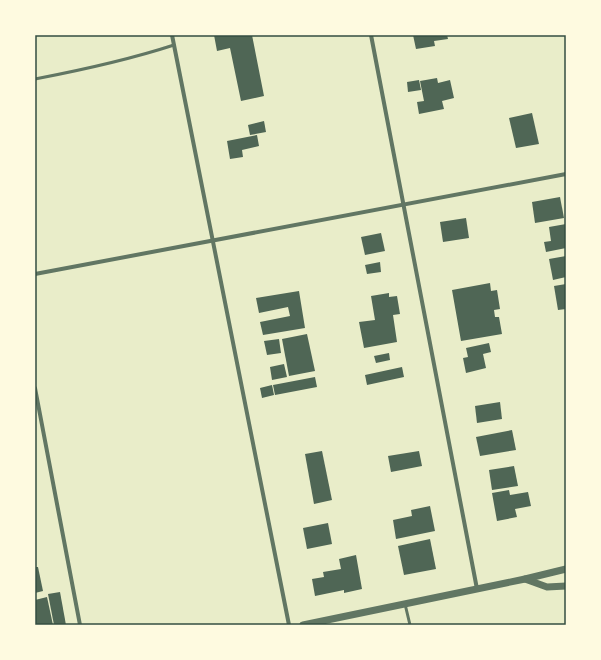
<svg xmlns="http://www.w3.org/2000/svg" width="601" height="660" font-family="Barlow,sans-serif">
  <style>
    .building { fill: #4f6655 }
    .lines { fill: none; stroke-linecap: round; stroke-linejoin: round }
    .service { stroke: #617663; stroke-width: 3 }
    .minor { stroke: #617663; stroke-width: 4 }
    .tertiary { stroke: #617663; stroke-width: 7 }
    .neatline { fill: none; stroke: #344e41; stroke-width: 1.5 }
  </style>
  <rect width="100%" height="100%" fill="#e9edc9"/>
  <g class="building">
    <path d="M214 35H252L264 96 241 101 230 48 217 51Z"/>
    <path d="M413 35H447L448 39 434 41 435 46 416 49Z"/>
    <path d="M437 78 438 83 450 80 454 98 442 101 444 109 419 114 417 102 424 101 420 81Z"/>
    <path d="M419 80 421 90 408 92 407 82Z"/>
    <path d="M532 113 539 144 516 148 509 118Z"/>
    <path d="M264 121 266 132 250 135 248 125Z"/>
    <path d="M257 135 259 146 242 150 243 157 230 159 227 141Z"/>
    <path d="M560 197 564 218 535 223 532 202Z"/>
    <path d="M466 218 469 238 443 242 440 222Z"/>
    <path d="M566 224V248L546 252 544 242 551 241 549 227Z"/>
    <path d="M381 233 385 251 365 255 361 237Z"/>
    <path d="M566 256V277L553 280 549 259Z"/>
    <path d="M380 262 381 272 367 274 365 265Z"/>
    <path d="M490 283 491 291 497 290 500 309 494 310 495 317H499L502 334 461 341 452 290Z"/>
    <path d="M566 284V309L558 310 554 286Z"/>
    <path d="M299 291 305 328 263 335 260 322 290 316 288 307 259 313 256 298Z"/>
    <path d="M389 293V297L397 296 400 314 393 315 397 342 364 348 359 322 375 320 371 296Z"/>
    <path d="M307 334 315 371 289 376 282 339Z"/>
    <path d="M279 339 281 353 267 355 264 341Z"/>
    <path d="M489 343 491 352 483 354 486 368 466 373 463 358 468 357 466 348Z"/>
    <path d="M389 353 390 360 376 363 374 356Z"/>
    <path d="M284 364 287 377 272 380 270 367Z"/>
    <path d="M402 367 404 377 367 385 365 375Z"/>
    <path d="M315 377 317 387 275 395 273 385Z"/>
    <path d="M272 385 274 395 262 398 260 388Z"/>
    <path d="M500 402 502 419 477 423 475 406Z"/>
    <path d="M512 430 516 450 480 456 476 437Z"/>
    <path d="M322 451 332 500 314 504 305 454Z"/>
    <path d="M419 451 422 466 391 472 388 456Z"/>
    <path d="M514 466 518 486 492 490 489 470Z"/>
    <path d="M509 490 510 495 528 492 531 506 515 509 517 517 497 521 492 493Z"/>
    <path d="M430 506 435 531 396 539 393 520 412 516 411 510Z"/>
    <path d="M328 523 332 544 307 549 303 528Z"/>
    <path d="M430 539 436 569 404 575 398 546Z"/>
    <path d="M356 555 362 589 344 593V590L315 596 312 579 324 577 323 572 341 569 339 559Z"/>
    <path d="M35 567H38L43 591 35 593Z"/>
    <path d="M60 592 66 625H54L48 594Z"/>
    <path d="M47 597 53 625H35V600Z"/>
  </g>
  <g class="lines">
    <g class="service">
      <path d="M35 79C82 70 128 60 174 45"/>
      <path d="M405 604 410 625"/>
    </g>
    <g class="minor">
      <path d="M172 35 289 625"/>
      <path d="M371 35 477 589"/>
      <path d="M35 274 566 174"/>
      <path d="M35 388 80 625"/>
    </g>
    <g class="tertiary">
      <path d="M525 579 547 587 566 586"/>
      <path d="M303 625 525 579 566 569"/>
    </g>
  </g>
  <rect width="601" height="660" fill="none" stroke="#fefae0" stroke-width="72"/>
  <rect x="36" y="36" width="529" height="588" class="neatline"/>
</svg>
